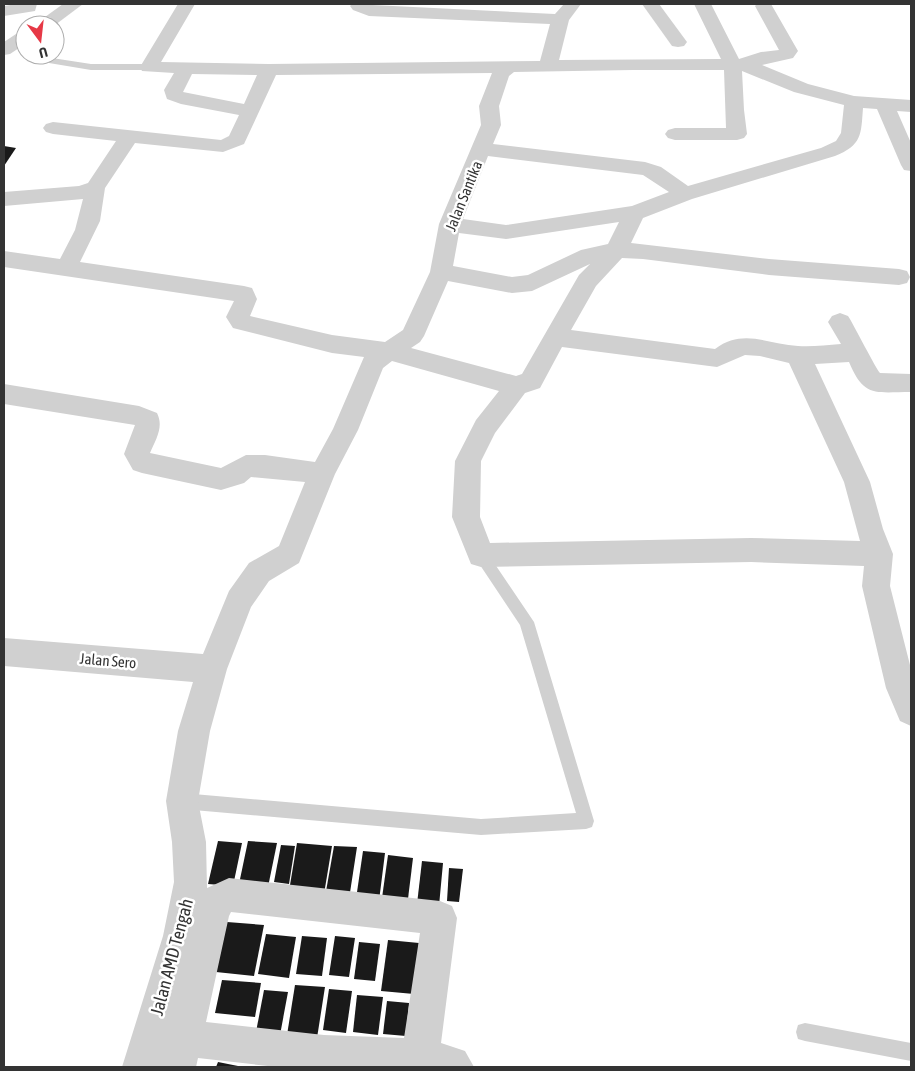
<svg xmlns="http://www.w3.org/2000/svg" width="915" height="1071" font-family="'Asap Condensed',sans-serif">
  <style>
    .building { fill: #1a1a1a }
    .lines { fill: none; stroke-linecap: round; stroke-linejoin: round }
    .service { fill: #d0d0d0; fill-rule: evenodd }
    .minor { fill: #d0d0d0; fill-rule: evenodd }
    .labels { text-anchor: middle; stroke-width: 5; stroke-linejoin: round; paint-order: stroke }
    .street-label { font-size: 15px; fill: #333; stroke: #fff }
    .near-street-label { font-size: 18px; fill: #333; stroke: #fff }
  </style>
  <rect width="100%" height="100%" fill="#fff"/>
  <g class="building">
    <path d="M4 146 16 148 4 166Z"/>
    <path d="M218 841 242 843 233 886 208 884Z"/>
    <path d="M248 841 277 843 268 887 239 884Z"/>
    <path d="M297 843 332 846 324 894 289 891Z"/>
    <path d="M281 845 295 846 289 884 274 882Z"/>
    <path d="M334 846 357 847 349 899 325 897Z"/>
    <path d="M363 851 385 853 379 901 356 899Z"/>
    <path d="M388 855 413 858 407 907 381 905Z"/>
    <path d="M422 861 443 863 439 906 417 904Z"/>
    <path d="M449 868 463 869 459 902 447 901Z"/>
    <path d="M227 922 264 925 254 976 216 972Z"/>
    <path d="M266 934 296 937 289 978 258 974Z"/>
    <path d="M302 936 327 938 322 976 296 974Z"/>
    <path d="M335 936 355 938 349 977 329 975Z"/>
    <path d="M388 940 419 943 414 994 381 991Z"/>
    <path d="M359 942 380 944 375 981 354 979Z"/>
    <path d="M222 980 261 983 255 1017 215 1013Z"/>
    <path d="M295 985 325 987 317 1038 287 1035Z"/>
    <path d="M329 989 352 991 346 1033 323 1030Z"/>
    <path d="M264 990 288 992 280 1035 256 1032Z"/>
    <path d="M357 995 383 997 378 1035 353 1032Z"/>
    <path d="M387 1001 409 1003 406 1036 383 1034Z"/>
    <path d="M218 1062 238 1066V1067H216Z"/>
  </g>
  <g class="lines">
    <g class="service">
      <path d="M52 58 91 64H149L154 67 149 70H91L49 63V59Z"/>
      <path d="M481 549 486 551 534 622 594 821 592 827 586 829 481 835 182 809 176 807 174 801 176 795 182 793 481 819 576 813 520 625 476 559 474 555 476 551Z"/>
      <path d="M805 1023 911 1043V1061L805 1041 798 1039 796 1032 798 1025Z"/>
    </g>
    <g class="minor">
      <path d="M17 4H37L35 11 4 16V6Z"/>
      <path d="M63 4H83L55 25H34Z"/>
      <path d="M178 4H195L161 62 269 64 540 61 550 24 369 16 353 10 350 6 352 4 555 14 564 4H581L569 20 559 60 721 59 694 4H711L739 59 761 52 779 50 755 6 757 4H771L798 51 793 58 762 65 808 84 854 96 911 100V112L897 111 911 143V171L904 170 901 165 877 109 863 108C861 135 862 145 835 156L692 199 643 218 631 243 769 259 899 269 907 271 910 277 907 283 899 285 769 275 643 259 622 258 596 286 571 330 715 349C743 328 767 344 798 346 812 347 826 345 841 344L828 322 832 316 840 313 848 316C854 325 876 369 880 373L911 374V392C875 392 864 398 849 362L815 364 870 482 883 529 893 554 890 586 911 669V726L900 721 886 688 862 586 864 566 751 562 481 567 471 564 452 517 455 461 476 420 499 391 392 361 383 368 358 430 335 474 299 563 269 581 251 607 227 669 210 731 198 801 206 842 207 888 229 878 440 901 452 906 457 918 441 1043 465 1051 474 1067H277L198 1058 196 1067H122L163 936 174 882 172 842 166 801 178 731 193 682 4 666V638L203 654 229 591 249 563 279 546 305 482 251 477 244 483 221 490 142 473 133 470 124 454 135 425 4 404V384L139 406 157 413C164 427 156 439 150 453L221 468 246 455H265L315 462 333 429 364 357 332 353 233 328 226 317 234 301 4 267V251L60 259 75 230 83 199 4 206V192L79 186 88 183 116 141 53 134 46 132 43 128 46 124 53 122 221 140 229 136 239 115 181 104 167 99 164 90 174 73 142 71 140 67ZM633 70H724L726 128H675L668 130 665 134 668 138 675 140H737L744 138 747 134 744 110 742 71 794 92 844 105 841 133 836 141 821 148 688 186 661 167 645 162 493 144 501 125 499 106 509 76 514 72ZM492 73 479 106 481 125 439 224 430 272 403 330 385 342 332 335 250 316 257 299 252 288 244 286 80 262 100 221 105 188 135 143 223 152 244 144 276 75ZM192 74 257 75 244 104 183 92ZM488 156 643 175 669 192 632 206 506 225 463 219ZM619 222 608 244 581 250 528 275 512 277 453 266 459 233 506 239ZM590 264 579 275 522 374 516 376 411 348 420 342 424 336 448 281 512 293 532 291ZM562 347 717 367 745 355 760 356 789 363 844 482 860 541 751 538 490 543 480 517 481 461 495 433 525 393 540 388ZM231 912 420 933 404 1038 324 1035 206 1022 229 916Z"/>
      <path d="M642 4H659L687 42 684 46 678 47 672 46Z"/>
      <path d="M25 31V44L10 54 4 55V42L19 32Z"/>
    </g>
  </g>
  <g class="labels">
    <g class="street-label">
      <text transform="translate(464 196) rotate(-68)" y="5">Jalan Santika</text>
      <text transform="translate(108 661) rotate(5)" y="5">Jalan Sero</text>
    </g>
    <g class="near-street-label">
      <text transform="translate(172 957) rotate(-75)" y="6">Jalan AMD Tengah</text>
    </g>
  </g>
  <rect width="915" height="1071" fill="none" stroke="#333333" stroke-width="10"/>
  <g transform="translate(40 40) rotate(165)"><circle r="24" fill="#ffffff" stroke="#adadad"/>
  <path d="M0-4L9 19L0 12L-9 19Z" fill="#e63946"/>
  <text y="-8" font-size="14" font-weight="bold" text-anchor="middle" fill="#333333">U</text>
  </g>
</svg>
